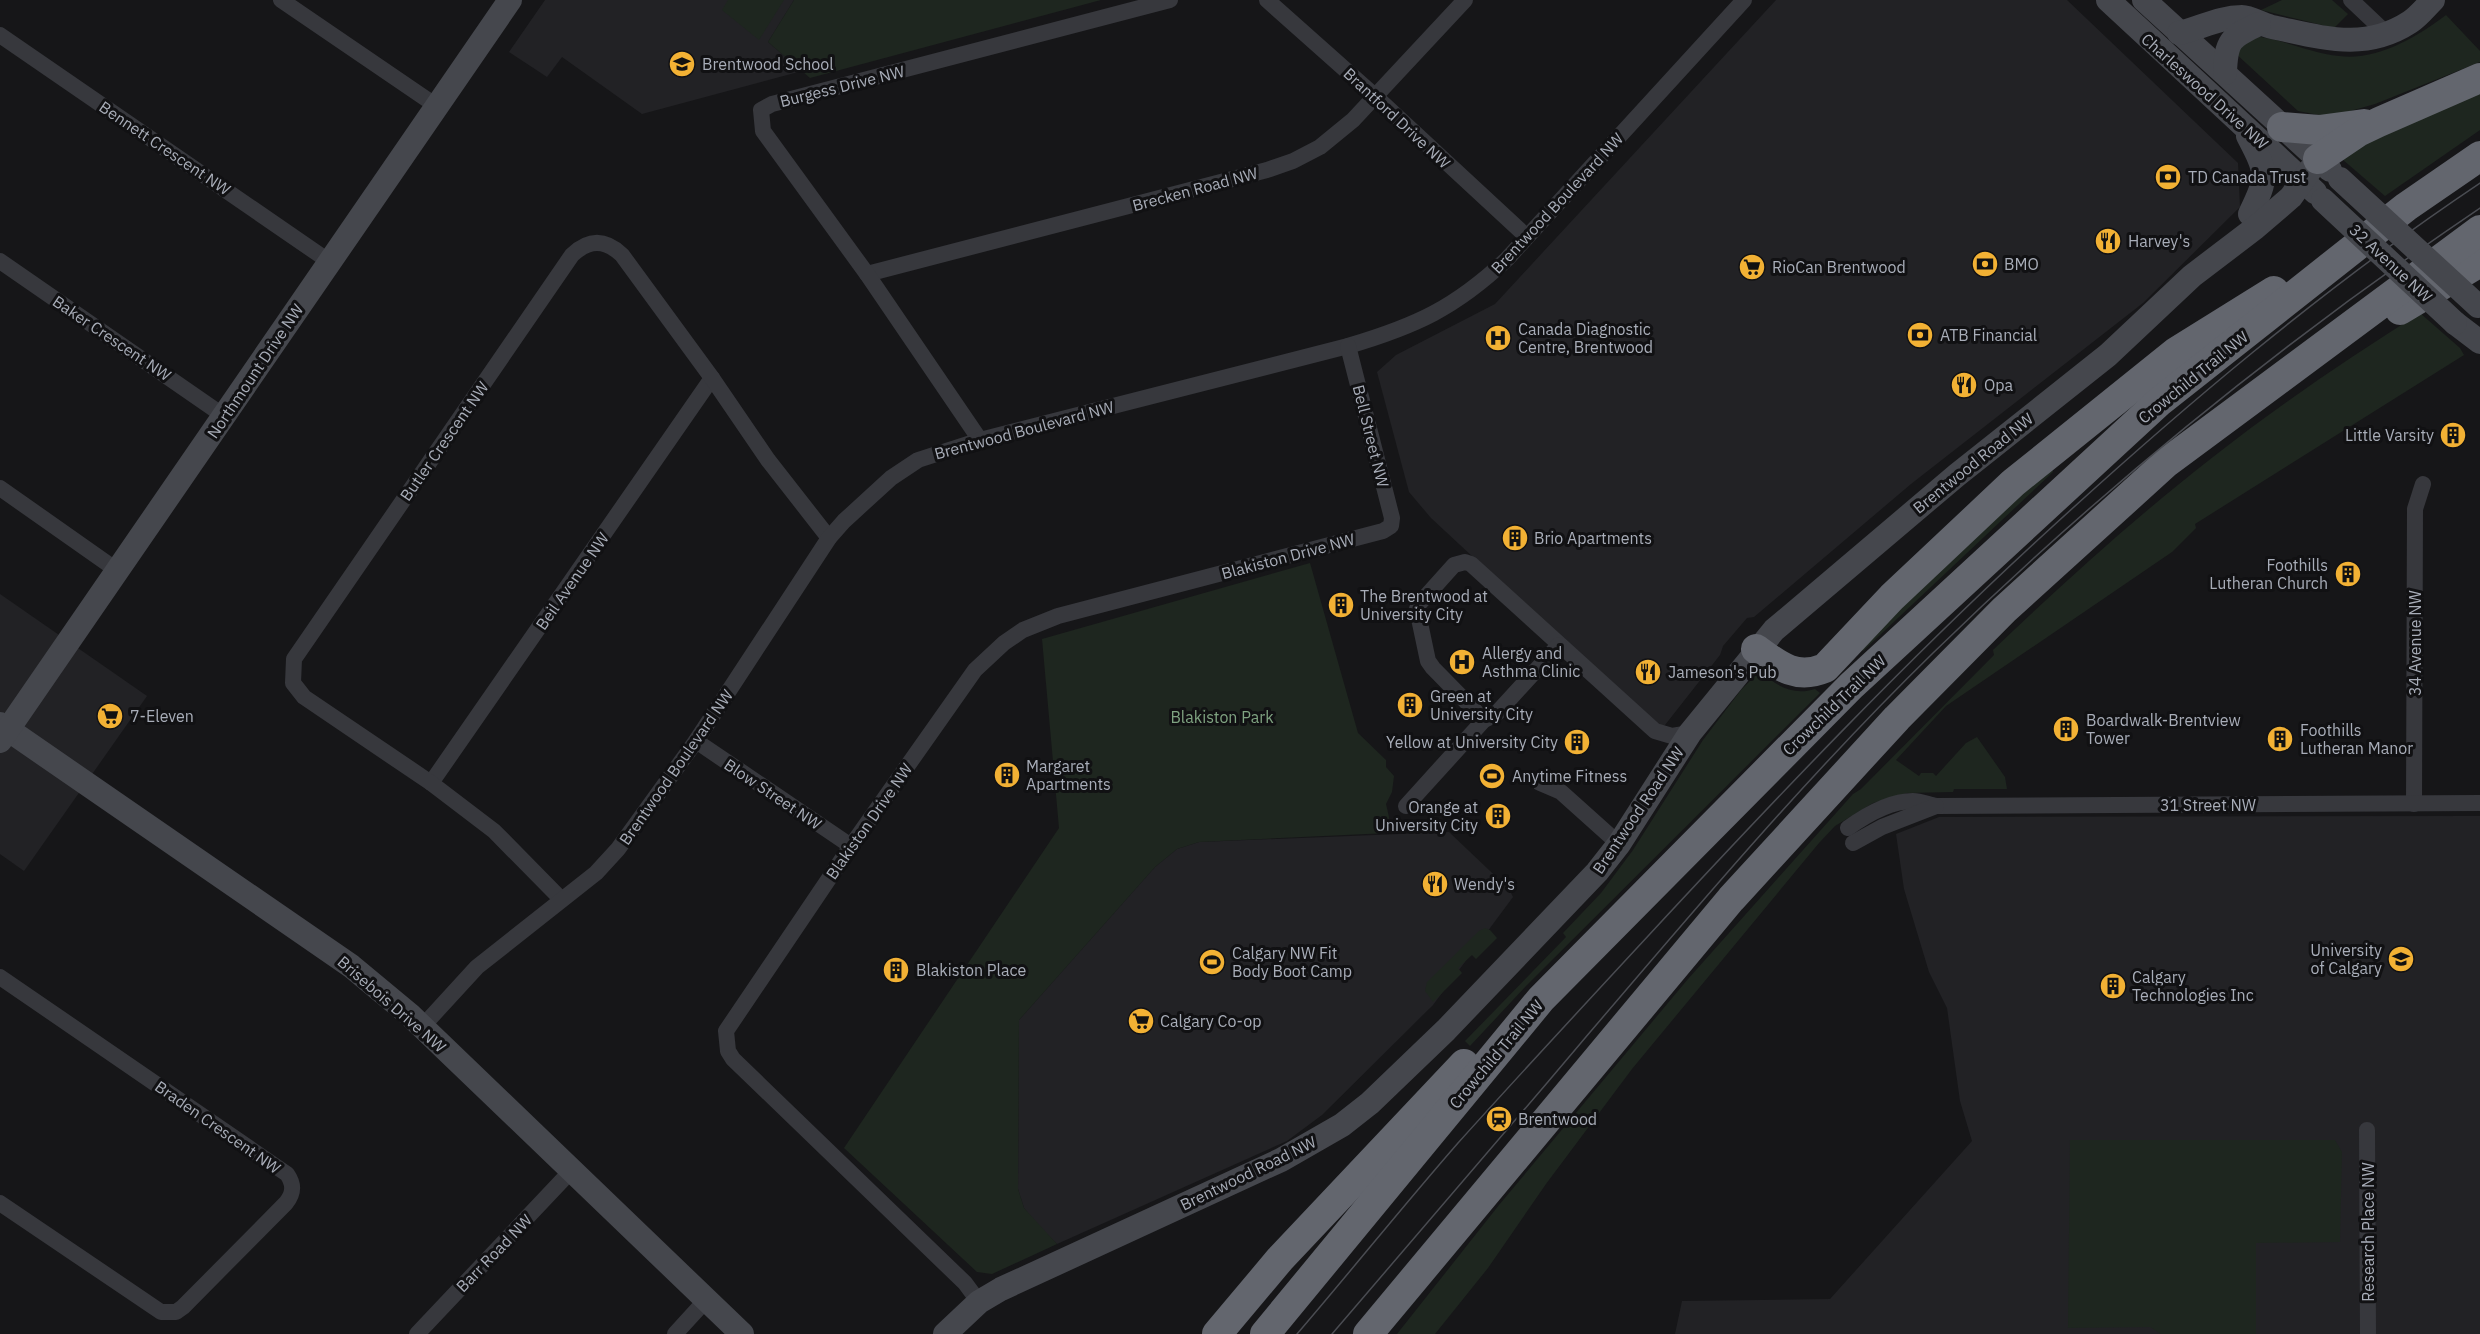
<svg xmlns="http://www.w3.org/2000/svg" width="2480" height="1334" font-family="'IBM Plex Sans',sans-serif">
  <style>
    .built { fill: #222225 }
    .green { fill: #1e261f }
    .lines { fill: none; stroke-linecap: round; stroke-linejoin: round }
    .street { stroke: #37383d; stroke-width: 16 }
    .secondary { stroke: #45474d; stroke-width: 24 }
    .highway { stroke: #63666e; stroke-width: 30 }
    .tram { stroke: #4a4c52; stroke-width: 1.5 }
    .secondary-bridge { stroke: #45474d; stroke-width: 24 }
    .labels { text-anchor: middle; stroke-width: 6; stroke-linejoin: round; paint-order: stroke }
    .poi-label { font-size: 16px; fill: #a8adb8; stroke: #111113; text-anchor: start }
    .street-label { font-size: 16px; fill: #a8adb8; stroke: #111113 }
    .park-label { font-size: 16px; fill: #7fa381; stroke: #111113 }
  </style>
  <rect width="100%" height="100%" fill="#161618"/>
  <g class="built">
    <path d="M545 0H794L768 42 802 71 642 114 562 57 547 77 509 52Z"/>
    <path d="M1776 0H2067L2238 163 2240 207 2143 303 1911 484 1754 617 1747 618 1723 646 1720 655 1665 725 1659 730 1431 518 1409 492 1377 372 1396 355 1495 304Z"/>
    <path d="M0 594 147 696 24 871 0 854Z"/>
    <path d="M2480 816V1334H1675L1682 1301 1830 1299 1972 1141 1960 1101 1947 1008 1929 972 1904 889 1896 834 1939 817Z"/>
    <path d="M1449 832 1509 889 1513 897 1433 1005 1322 1115 1287 1141 1057 1244 1035 1222 1024 1208 1018 1189 1019 1020 1155 867 1177 849 1199 842Z"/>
  </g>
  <g class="green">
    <path d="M728 0H784L759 40 722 10Z"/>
    <path d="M794 0H1101L810 78 768 42Z"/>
    <path d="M2282 0H2332L2348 14 2334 28 2261 10Z"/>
    <path d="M2446 15 2480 51V62L2375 104 2329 117 2298 111 2234 52 2253 36C2283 39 2310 53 2339 56 2377 61 2417 37 2446 15Z"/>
    <path d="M2480 87V130L2385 196 2342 159 2351 150Z"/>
    <path d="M2420 313 2460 348 2464 355 2195 524 2196 528 2172 552 1946 706 1896 760 1919 776 1921 773H1933L1936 776 1966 743 1977 737 2005 777 2007 789H1954L1953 792 1907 793 1873 803 1835 826 1819 843 1632 1069 1546 1184 1488 1268 1435 1334H1397L1499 1205 1688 979 1853 794 1861 789 1994 655 1993 650C2064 582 2136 517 2213 457 2279 405 2349 358 2420 313Z"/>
    <path d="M2052 468 2053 472 1863 651 1859 646 1912 588Z"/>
    <path d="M1310 563 1358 733 1386 760V767L1394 776 1392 792 1386 804 1389 817 1388 833 1199 842 1177 849 1155 867 1019 1020 1018 1189 1024 1208 1057 1244 992 1274 977 1272 844 1148 1059 828 1042 639Z"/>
    <path d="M1760 671C1776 686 1793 696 1815 689L1820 693 1526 986 1470 1046 1465 1041 1566 937 1563 933 1601 893 1633 850 1703 740 1741 690Z"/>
    <path d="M1485 928 1490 930 1497 938 1476 959 1472 955 1458 968 1462 973 1433 1002 1425 991 1427 982 1479 931Z"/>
    <path d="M2070 1140H2335L2342 1152 2340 1242 2256 1243V1334H2161L2150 1327 2068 1328Z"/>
  </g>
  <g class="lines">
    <g class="street">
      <path d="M281 0 438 107"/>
      <path d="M1267 0 1376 97 1526 236"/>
      <path d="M2351 0 2387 34"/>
      <path d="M0 35 330 262"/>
      <path d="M0 261 224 416"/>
      <path d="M867 274 1267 170 1293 161 1320 147 1353 120 1465 0"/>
      <path d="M980 440 867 274 763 131 761 110 772 104 1170 0"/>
      <path d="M0 488 118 571"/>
      <path d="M1484 720 1433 668 1428 661 1417 609 1419 604 1454 565 1465 562 1471 564 1655 731 1672 736 1690 733"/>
      <path d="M696 741 851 846"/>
      <path d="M431 783 712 378"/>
      <path d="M1540 783 1561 792 1619 844"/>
      <path d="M2414 804 2415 509 2423 484"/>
      <path d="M1406 806 1484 720 1496 714 1559 645"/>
      <path d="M1848 828C1866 815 1890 801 1913 801 1921 801 1929 805 1936 806L2480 803"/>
      <path d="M1853 843 1882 827 1936 806"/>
      <path d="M561 899 494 831 431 783 304 697 293 683 294 659 572 255C589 239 605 239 622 255L712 378 768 460 829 538"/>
      <path d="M0 977 287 1174C294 1184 294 1193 286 1203L183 1307 176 1312H161L0 1203"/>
      <path d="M422 1027 477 967 596 873 618 849 696 741 829 538 844 521 891 478 918 460 980 440 1348 346C1416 326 1455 308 1507 259L1744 0"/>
      <path d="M2367 1130 2368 1334"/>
      <path d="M979 1302 965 1283 733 1059 728 1051 726 1031 851 846 975 670 1004 643 1023 630 1058 616 1383 531 1391 526 1392 518 1348 346"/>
      <path d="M417 1334 571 1171"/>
      <path d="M675 1334 706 1300"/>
    </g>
    <g class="secondary">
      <path d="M2108 0 2315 192"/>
      <path d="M2144 0 2330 170"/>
      <path d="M2179 33C2201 28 2219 17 2242 17 2251 17 2262 25 2272 27 2321 37 2364 52 2410 22 2418 17 2426 7 2433 0"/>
      <path d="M2225 73C2226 41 2230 37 2259 24"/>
      <path d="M2248 136C2268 174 2268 176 2250 214"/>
      <path d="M2455 323 2480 342"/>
      <path d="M0 724 351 966 410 1015 742 1334"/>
      <path d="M0 741 510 0"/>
      <path d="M945 1334 979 1302 1001 1289 1281 1160 1342 1125 1370 1103 1446 1030 1597 872 1619 844 1690 733 1774 630 1957 475 2108 355 2192 276 2255 228 2291 197 2318 159"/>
    </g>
    <g class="highway">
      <path d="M2282 127 2319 130 2364 124"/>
      <path d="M2318 159 2358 132 2379 122 2480 78"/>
      <path d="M2400 310 2480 262"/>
      <path d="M1756 649C1779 666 1796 680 1825 668L1892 597 2013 483 2176 352 2274 291"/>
      <path d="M1217 1334 1280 1259 1464 1064"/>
      <path d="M1265 1334 1541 999 1851 686 2159 402 2406 207 2480 156"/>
      <path d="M1368 1334 1731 899 1897 718 2004 610 2166 463 2480 230"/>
    </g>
    <g class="tram">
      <path d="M1297 1334C1351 1271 1403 1206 1458 1143 1521 1073 1585 1004 1649 935 1776 798 1903 664 2040 538 2178 411 2323 288 2480 183"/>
      <path d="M1332 1334C1415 1237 1498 1141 1580 1044 1694 910 1808 775 1933 653 2102 488 2285 340 2480 208"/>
    </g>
    <g class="secondary-bridge">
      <path d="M2340 179 2478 306"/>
      <path d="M2323 200 2455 323"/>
    </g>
  </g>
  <defs>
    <symbol id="school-disc" viewBox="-11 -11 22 22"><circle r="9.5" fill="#f2b134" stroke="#111113"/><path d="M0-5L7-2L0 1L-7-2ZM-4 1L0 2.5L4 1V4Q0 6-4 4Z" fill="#111"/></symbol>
    <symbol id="bank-disc" viewBox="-11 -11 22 22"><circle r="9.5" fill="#f2b134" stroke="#111113"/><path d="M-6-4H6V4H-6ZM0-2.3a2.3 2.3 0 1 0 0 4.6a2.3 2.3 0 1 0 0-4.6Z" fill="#111"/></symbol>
    <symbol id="restaurant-disc" viewBox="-11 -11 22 22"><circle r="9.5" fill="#f2b134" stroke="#111113"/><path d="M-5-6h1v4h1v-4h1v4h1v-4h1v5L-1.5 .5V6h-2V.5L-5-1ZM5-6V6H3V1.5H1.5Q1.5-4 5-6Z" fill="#111"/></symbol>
    <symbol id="supermarket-disc" viewBox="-11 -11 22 22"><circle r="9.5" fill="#f2b134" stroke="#111113"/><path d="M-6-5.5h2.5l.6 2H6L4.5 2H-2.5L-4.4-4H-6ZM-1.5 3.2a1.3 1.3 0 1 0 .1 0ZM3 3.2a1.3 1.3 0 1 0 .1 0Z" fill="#111"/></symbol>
    <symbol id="hospital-disc" viewBox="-11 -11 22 22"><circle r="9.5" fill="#f2b134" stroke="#111113"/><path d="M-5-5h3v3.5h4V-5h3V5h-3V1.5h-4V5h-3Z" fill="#111"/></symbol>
    <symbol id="building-disc" viewBox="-11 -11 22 22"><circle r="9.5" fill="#f2b134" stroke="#111113"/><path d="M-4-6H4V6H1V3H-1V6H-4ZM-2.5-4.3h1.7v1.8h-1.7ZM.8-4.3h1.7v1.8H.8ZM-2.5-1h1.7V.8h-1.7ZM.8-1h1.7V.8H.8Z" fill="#111"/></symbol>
    <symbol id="stadium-disc" viewBox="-11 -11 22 22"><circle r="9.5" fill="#f2b134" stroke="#111113"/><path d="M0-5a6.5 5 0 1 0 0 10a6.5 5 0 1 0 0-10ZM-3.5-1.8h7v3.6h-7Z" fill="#111"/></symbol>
    <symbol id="university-disc" viewBox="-11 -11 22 22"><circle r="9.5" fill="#f2b134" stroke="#111113"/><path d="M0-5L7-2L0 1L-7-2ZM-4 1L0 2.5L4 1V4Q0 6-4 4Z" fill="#111"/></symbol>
    <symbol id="station-disc" viewBox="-11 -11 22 22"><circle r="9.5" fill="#f2b134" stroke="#111113"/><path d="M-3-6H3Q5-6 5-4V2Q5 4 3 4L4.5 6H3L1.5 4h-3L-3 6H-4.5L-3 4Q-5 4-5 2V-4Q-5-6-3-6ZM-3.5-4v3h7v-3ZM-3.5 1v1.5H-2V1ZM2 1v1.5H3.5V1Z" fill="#111"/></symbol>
  </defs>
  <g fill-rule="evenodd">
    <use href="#school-disc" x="667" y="49" width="30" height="30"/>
    <use href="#bank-disc" x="2153" y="162" width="30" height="30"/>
    <use href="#restaurant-disc" x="2093" y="226" width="30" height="30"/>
    <use href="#bank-disc" x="1970" y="249" width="30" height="30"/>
    <use href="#supermarket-disc" x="1737" y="252" width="30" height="30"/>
    <use href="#bank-disc" x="1905" y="320" width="30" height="30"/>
    <use href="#hospital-disc" x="1483" y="323" width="30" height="30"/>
    <use href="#restaurant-disc" x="1949" y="370" width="30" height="30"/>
    <use href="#building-disc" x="2438" y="420" width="30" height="30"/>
    <use href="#building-disc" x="1500" y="523" width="30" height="30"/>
    <use href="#building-disc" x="2333" y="559" width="30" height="30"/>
    <use href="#building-disc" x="1326" y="590" width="30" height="30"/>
    <use href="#hospital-disc" x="1447" y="647" width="30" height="30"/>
    <use href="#restaurant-disc" x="1633" y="657" width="30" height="30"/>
    <use href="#building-disc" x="1395" y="690" width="30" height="30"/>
    <use href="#supermarket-disc" x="95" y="701" width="30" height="30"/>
    <use href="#building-disc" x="2051" y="714" width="30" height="30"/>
    <use href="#building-disc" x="2265" y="724" width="30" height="30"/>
    <use href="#building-disc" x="1562" y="727" width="30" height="30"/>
    <use href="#building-disc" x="992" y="760" width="30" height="30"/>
    <use href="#stadium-disc" x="1477" y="761" width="30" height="30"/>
    <use href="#building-disc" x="1483" y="801" width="30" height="30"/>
    <use href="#restaurant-disc" x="1420" y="869" width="30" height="30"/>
    <use href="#university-disc" x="2386" y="944" width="30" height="30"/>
    <use href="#stadium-disc" x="1197" y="947" width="30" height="30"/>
    <use href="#building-disc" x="881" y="955" width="30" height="30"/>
    <use href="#building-disc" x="2098" y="971" width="30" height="30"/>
    <use href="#supermarket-disc" x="1126" y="1006" width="30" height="30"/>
    <use href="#station-disc" x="1484" y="1104" width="30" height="30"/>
  </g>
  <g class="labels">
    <g class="poi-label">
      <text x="702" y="70">Brentwood School</text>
      <text x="2188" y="183">TD Canada Trust</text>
      <text x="2128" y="247">Harvey's</text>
      <text x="2004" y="270">BMO</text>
      <text x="1772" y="273">RioCan Brentwood</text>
      <text x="1518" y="335">Canada Diagnostic<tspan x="1518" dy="18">Centre, Brentwood</tspan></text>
      <text x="1940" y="341">ATB Financial</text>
      <text x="1984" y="391">Opa</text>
      <text x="2434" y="441" text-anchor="end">Little Varsity</text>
      <text x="1534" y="544">Brio Apartments</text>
      <text x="2328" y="571" text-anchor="end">Foothills<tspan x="2328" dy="18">Lutheran Church</tspan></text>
      <text x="1360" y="602">The Brentwood at<tspan x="1360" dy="18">University City</tspan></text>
      <text x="1482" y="659">Allergy and<tspan x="1482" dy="18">Asthma Clinic</tspan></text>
      <text x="1668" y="678">Jameson's Pub</text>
      <text x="1430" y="702">Green at<tspan x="1430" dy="18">University City</tspan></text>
      <text x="130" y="722">7-Eleven</text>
      <text x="2086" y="726">Boardwalk-Brentview<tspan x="2086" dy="18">Tower</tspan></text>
      <text x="2300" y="736">Foothills<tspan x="2300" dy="18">Lutheran Manor</tspan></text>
      <text x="1558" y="748" text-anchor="end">Yellow at University City</text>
      <text x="1026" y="772">Margaret<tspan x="1026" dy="18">Apartments</tspan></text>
      <text x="1512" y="782">Anytime Fitness</text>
      <text x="1478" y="813" text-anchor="end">Orange at<tspan x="1478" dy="18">University City</tspan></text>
      <text x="1454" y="890">Wendy's</text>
      <text x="2382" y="956" text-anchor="end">University<tspan x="2382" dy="18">of Calgary</tspan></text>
      <text x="1232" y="959">Calgary NW Fit<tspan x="1232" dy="18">Body Boot Camp</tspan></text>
      <text x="916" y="976">Blakiston Place</text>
      <text x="2132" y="983">Calgary<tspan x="2132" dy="18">Technologies Inc</tspan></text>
      <text x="1160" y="1027">Calgary Co-op</text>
      <text x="1518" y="1125">Brentwood</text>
    </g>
    <g class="street-label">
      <text transform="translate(842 86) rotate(-14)" y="6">Burgess Drive NW</text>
      <text transform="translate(2205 91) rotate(42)" y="6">Charleswood Drive NW</text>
      <text transform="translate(1397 118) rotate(43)" y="6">Brantford Drive NW</text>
      <text transform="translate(165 148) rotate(34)" y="6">Bennett Crescent NW</text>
      <text transform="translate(1195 189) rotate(-15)" y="6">Brecken Road NW</text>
      <text transform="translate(1557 203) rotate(-47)" y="6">Brentwood Boulevard NW</text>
      <text transform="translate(2391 263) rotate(43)" y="6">32 Avenue NW</text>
      <text transform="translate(112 338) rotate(34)" y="6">Baker Crescent NW</text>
      <text transform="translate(255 371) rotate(-56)" y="6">Northmount Drive NW</text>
      <text transform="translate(2193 377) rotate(-39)" y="6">Crowchild Trail NW</text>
      <text transform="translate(1024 430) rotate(-15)" y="6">Brentwood Boulevard NW</text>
      <text transform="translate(1371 436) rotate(76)" y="6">Bell Street NW</text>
      <text transform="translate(444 441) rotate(-55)" y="6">Butler Crescent NW</text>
      <text transform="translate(1973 463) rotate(-39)" y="6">Brentwood Road NW</text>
      <text transform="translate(1288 556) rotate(-15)" y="6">Blakiston Drive NW</text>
      <text transform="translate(572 581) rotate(-55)" y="6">Beil Avenue NW</text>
      <text transform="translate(2415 643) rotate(-90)" y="6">34 Avenue NW</text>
      <text transform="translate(1834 705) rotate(-44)" y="6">Crowchild Trail NW</text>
      <text transform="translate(676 767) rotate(-55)" y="6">Brentwood Boulevard NW</text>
      <text transform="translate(773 794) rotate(34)" y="6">Blow Street NW</text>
      <text x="2208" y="811">31 Street NW</text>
      <text transform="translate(1638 810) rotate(-56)" y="6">Brentwood Road NW</text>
      <text transform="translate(869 821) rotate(-55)" y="6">Blakiston Drive NW</text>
      <text transform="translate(392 1004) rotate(41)" y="6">Brisebois Drive NW</text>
      <text transform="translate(1496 1054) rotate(-50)" y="6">Crowchild Trail NW</text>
      <text transform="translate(218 1127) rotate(35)" y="6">Braden Crescent NW</text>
      <text transform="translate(1248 1173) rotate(-26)" y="6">Brentwood Road NW</text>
      <text transform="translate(2368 1232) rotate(-90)" y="6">Research Place NW</text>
      <text transform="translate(494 1253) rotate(-46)" y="6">Barr Road NW</text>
    </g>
    <g class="park-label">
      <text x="1222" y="723">Blakiston Park</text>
    </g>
  </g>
</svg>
